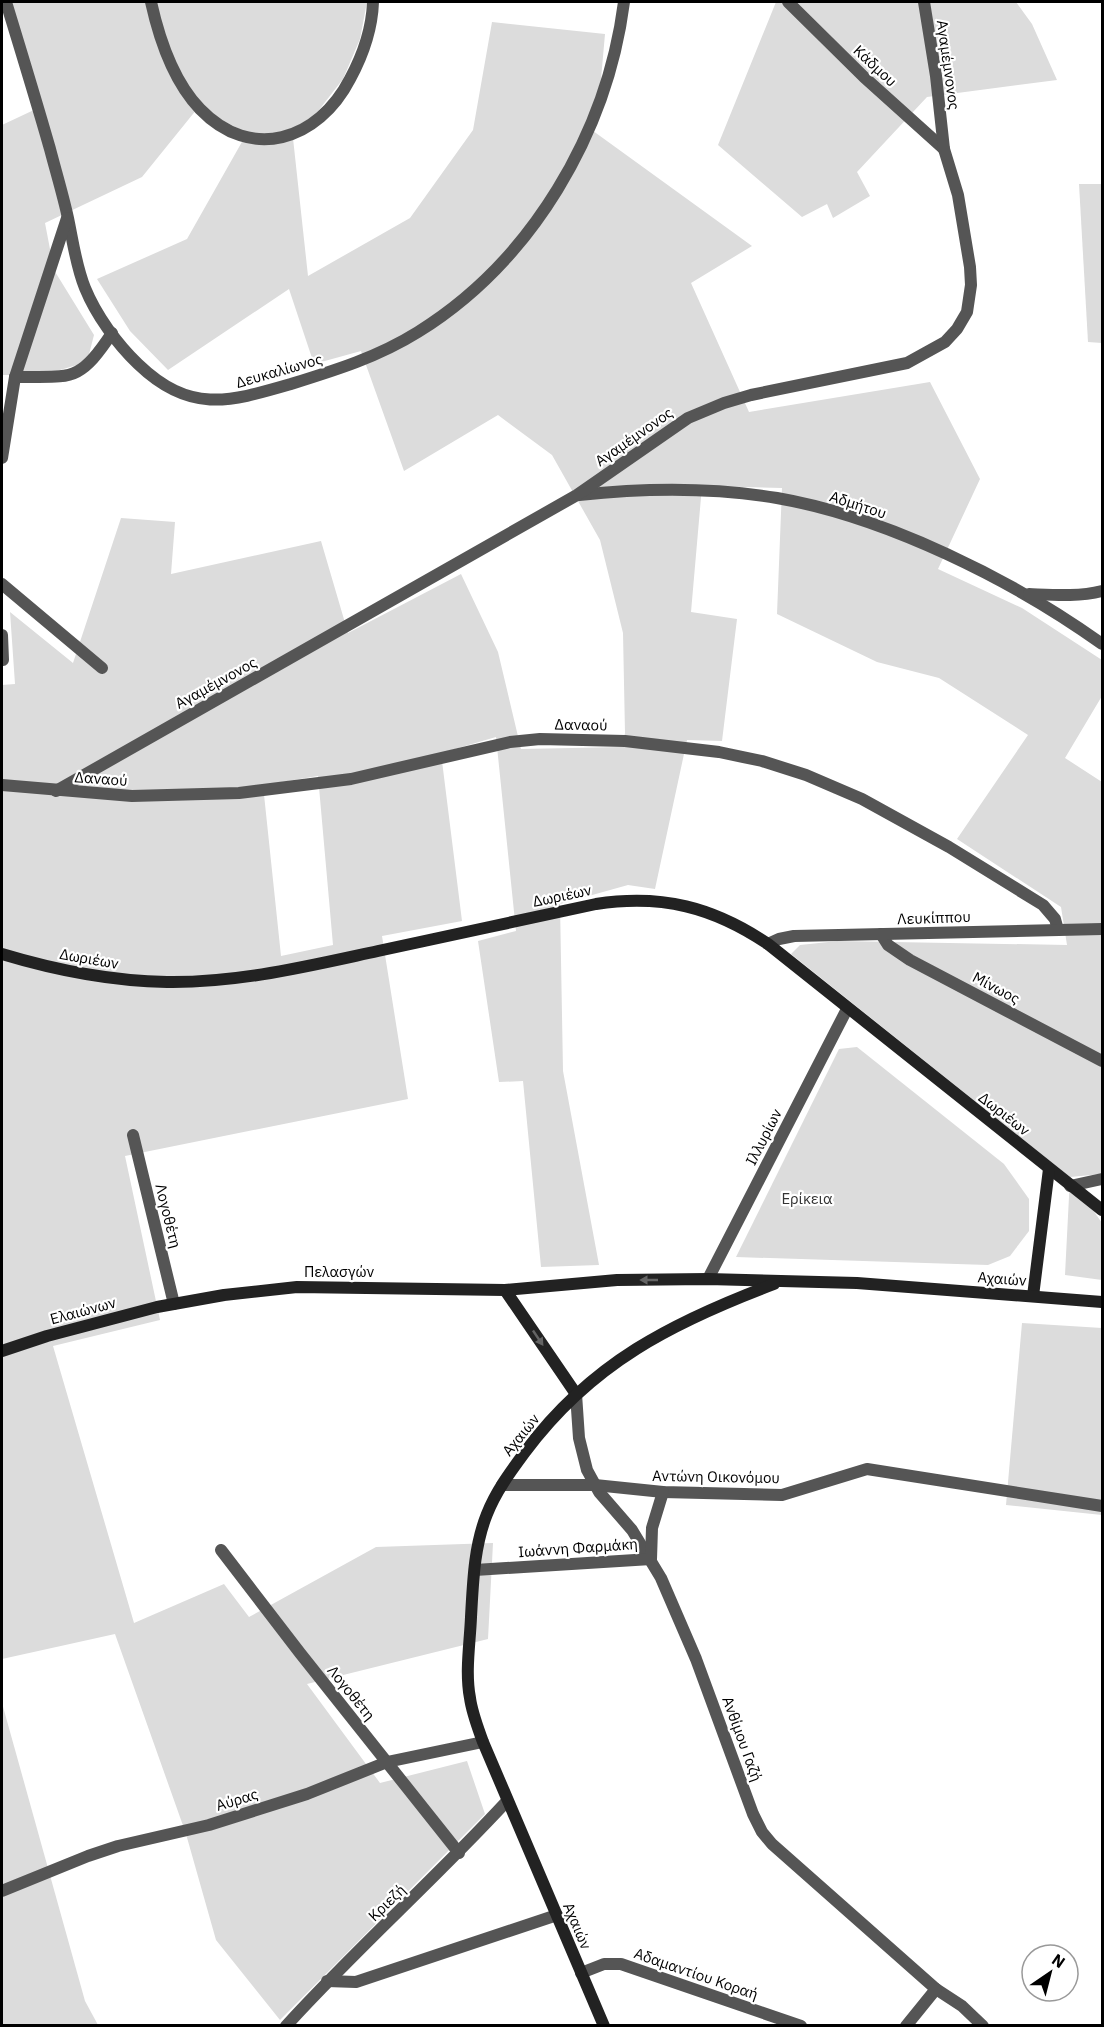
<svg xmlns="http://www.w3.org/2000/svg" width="1104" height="2027" font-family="'IBM Plex Sans',sans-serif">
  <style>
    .green { fill: #dcdcdc; fill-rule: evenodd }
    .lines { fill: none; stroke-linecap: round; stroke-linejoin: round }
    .street { stroke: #555; stroke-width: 12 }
    .secondary { stroke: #222; stroke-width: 12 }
    .oneway { fill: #646464 }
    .labels { text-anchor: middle; stroke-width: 4.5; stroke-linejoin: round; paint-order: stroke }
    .street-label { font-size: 15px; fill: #000; stroke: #fff }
    .park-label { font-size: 15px; fill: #333; stroke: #fff }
  </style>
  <rect width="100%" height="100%" fill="#fff"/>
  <g class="green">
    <path d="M9 2H367L360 39 343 79 315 115 292 129 308 276 410 218 473 130 492 22 605 34 601 79 589 128 752 246 691 283 749 412 930 382 980 479 938 569 1022 608 1102 660V696L1065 758 1102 782V1174L1070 1177 1102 1223V1280L1065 1275 1070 1177 791 954 800 945 838 941 1067 945 1061 907 957 839 1028 735 939 678 877 662 777 614 782 488 702 486 691 612 737 619 722 741 687 740 655 889 628 885 560 904 563 1071 599 1265 541 1267 523 1081 499 1082 478 941 516 931 496 737 441 753 462 921 382 936 408 1099 125 1156 160 1320 53 1346 134 1623 224 1584 249 1617 376 1547 493 1543 488 1639 307 1684 380 1783 467 1761 485 1814 280 2020 216 1940 186 1834 115 1634 2 1659V685L15 684 10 612 73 663 121 518 175 522 171 574 321 541 348 633 461 574 498 652 521 749 622 747 625 733 623 633 600 540 552 455 498 415 404 471 361 351 314 364 289 289 168 370 130 331 97 279 187 239 247 133 220 119 201 104 142 177 45 223 54 270 94 335 87 362 43 375H2V125L36 109ZM318 776 333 945 281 956 263 785Z"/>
    <path d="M776 2H1016L1032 24 1057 80 927 97 857 172 870 196 833 218 827 204 802 217 718 145Z"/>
    <path d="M1079 184H1102V343L1088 342Z"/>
    <path d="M857 1047 1004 1164 1029 1199V1231L1010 1256 988 1265 736 1257 839 1049Z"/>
    <path d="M1022 1323 1102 1328V1515L1006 1505Z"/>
    <path d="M2 1703 85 2001 98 2025H2Z"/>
  </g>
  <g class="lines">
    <g class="street">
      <path d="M6 2C21 51 36 100 50 149 56 172 63 195 68 218 73 242 76 266 85 288 96 315 117 344 138 364 190 414 229 402 291 384 336 370 378 357 418 332 532 261 607 133 624 2"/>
      <path d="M151 2C159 38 173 81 200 109 251 162 318 141 350 79 363 55 372 30 373 2"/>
      <path d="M788 2 864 77 944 149"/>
      <path d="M15 377C72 376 78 384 112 333"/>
      <path d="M2 458 15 377 67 218"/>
      <path d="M579 495C645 488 711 487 777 498 886 517 1013 580 1102 644"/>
      <path d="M2 584 102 668"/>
      <path d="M1029 594C1054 595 1078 597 1102 591"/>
      <path d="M2 635 3 660"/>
      <path d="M2 785 132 796 239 793 351 779 510 742 540 739 625 741 719 752 762 761 806 775 862 799 949 847 1043 905 1055 919 1058 930"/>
      <path d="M56 791 577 495 688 418 724 403 751 395 907 363 945 342 957 329 967 312 971 285 970 267 958 195 944 149 936 76 924 2"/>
      <path d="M881 934 888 945 910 960 1102 1061"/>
      <path d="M768 944 779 939 794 936 1102 929"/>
      <path d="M133 1135 174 1304"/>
      <path d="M1070 1186 1102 1179"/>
      <path d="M708 1279 847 1009"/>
      <path d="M576 1394 579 1438 587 1470 599 1492 632 1530 661 1578 696 1659 753 1814 762 1832 772 1844 936 1989 962 2006 983 2026"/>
      <path d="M502 1485H595L663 1492 782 1495 867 1469 1102 1506"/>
      <path d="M221 1550 300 1653 459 1853"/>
      <path d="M475 1570 651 1559 652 1528 663 1492"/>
      <path d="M2 1891 88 1856 118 1846 209 1825 307 1794 387 1762 483 1742"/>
      <path d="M581 1973 604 1964H621L801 2026"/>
      <path d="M327 1981 356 1982 557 1915"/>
      <path d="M286 2026C357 1948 436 1878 507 1801"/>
      <path d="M906 2026 936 1989"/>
    </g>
    <g class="secondary">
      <path d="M2 954C55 970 111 981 167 982 239 983 308 966 378 951 451 935 523 920 596 904 662 894 713 907 768 944L1102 1210"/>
      <path d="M505 1290 576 1394"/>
      <path d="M1033 1296 1049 1169"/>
      <path d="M2 1351 47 1336 157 1307 224 1295 297 1287 505 1290 617 1280 708 1279 857 1283 1102 1302"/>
      <path d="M604 2026 483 1742C478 1728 472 1713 470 1698 465 1672 470 1643 471 1617 473 1582 474 1546 487 1514 496 1491 511 1471 525 1452 591 1363 673 1322 774 1284"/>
    </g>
  </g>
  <defs><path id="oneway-solid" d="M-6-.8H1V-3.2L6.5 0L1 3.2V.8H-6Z" transform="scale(1.5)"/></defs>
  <g class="oneway">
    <use href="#oneway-solid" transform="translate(649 1280) rotate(180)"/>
    <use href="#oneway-solid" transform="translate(538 1338) rotate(56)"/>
  </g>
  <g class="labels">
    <g class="street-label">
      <text transform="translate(948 65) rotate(82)" y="5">Αγαμέμνονος</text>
      <text transform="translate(875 66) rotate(43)" y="5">Κάδμου</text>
      <text transform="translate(279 371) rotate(-16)" y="5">Δευκαλίωνος</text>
      <text transform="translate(634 437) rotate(-35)" y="5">Αγαμέμνονος</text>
      <text transform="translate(858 505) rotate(18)" y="5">Αδμήτου</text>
      <text transform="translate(216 683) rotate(-29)" y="5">Αγαμέμνονος</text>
      <text transform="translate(581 725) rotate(1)" y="5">Δαναού</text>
      <text transform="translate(101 779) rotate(4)" y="5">Δαναού</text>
      <text transform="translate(562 896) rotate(-12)" y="5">Δωριέων</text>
      <text transform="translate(934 918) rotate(-2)" y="5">Λευκίππου</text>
      <text transform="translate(89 959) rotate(10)" y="5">Δωριέων</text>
      <text transform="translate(996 988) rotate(28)" y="5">Μίνωος</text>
      <text transform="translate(1004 1114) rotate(38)" y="5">Δωριέων</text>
      <text transform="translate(764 1137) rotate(-63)" y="5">Ιλλυρίων</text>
      <text transform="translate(168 1216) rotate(76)" y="5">Λογοθέτη</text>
      <text x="339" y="1277">Πελασγών</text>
      <text transform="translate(1002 1279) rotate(4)" y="5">Αχαιών</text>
      <text transform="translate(83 1311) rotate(-15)" y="5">Ελαιώνων</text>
      <text transform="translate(521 1435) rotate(-51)" y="5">Αχαιών</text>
      <text transform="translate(716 1477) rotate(1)" y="5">Αντώνη Οικονόμου</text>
      <text transform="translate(578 1548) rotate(-4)" y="5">Ιωάννη Φαρμάκη</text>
      <text transform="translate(351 1693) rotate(51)" y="5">Λογοθέτη</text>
      <text transform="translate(742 1739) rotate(70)" y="5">Ανθίμου Γαζή</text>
      <text transform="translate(237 1800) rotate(-17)" y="5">Αύρας</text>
      <text transform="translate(387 1903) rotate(-44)" y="5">Κριεζή</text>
      <text transform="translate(577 1926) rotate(67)" y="5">Αχαιών</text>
      <text transform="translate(696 1974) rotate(19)" y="5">Αδαμαντίου Κοραή</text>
    </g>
    <g class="park-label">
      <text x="807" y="1204">Ερίκεια</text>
    </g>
  </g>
  <rect width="1104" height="2027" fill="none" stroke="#000000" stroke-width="6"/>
  <g transform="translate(1050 1973) rotate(35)"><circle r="28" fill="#ffffff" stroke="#999999" stroke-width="1.5"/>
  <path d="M0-4.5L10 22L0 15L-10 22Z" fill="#000000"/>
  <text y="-9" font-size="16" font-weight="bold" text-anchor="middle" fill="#000000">N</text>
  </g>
</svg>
